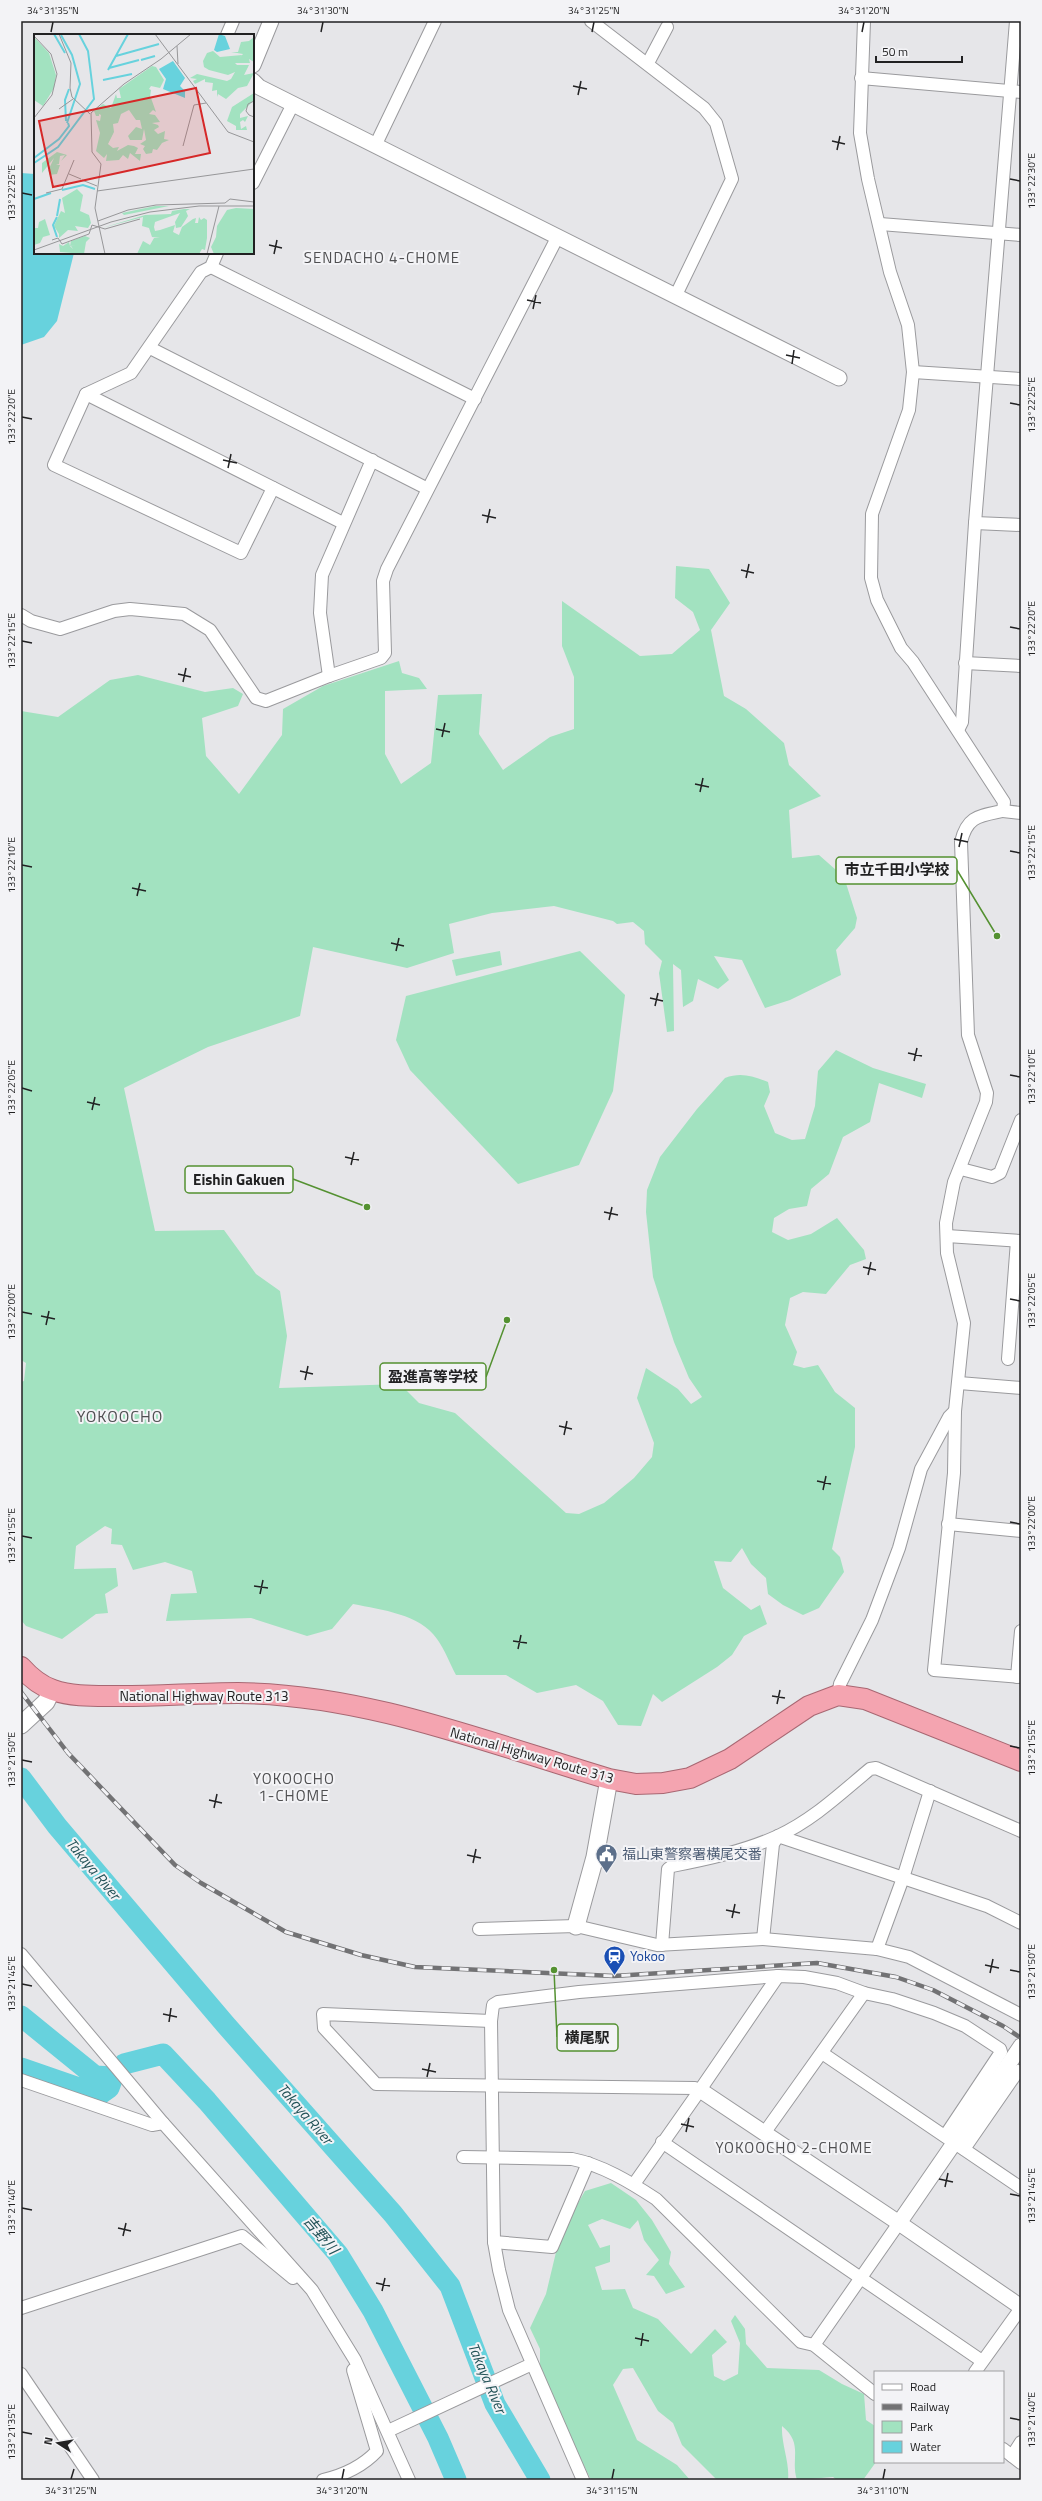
<svg xmlns="http://www.w3.org/2000/svg" width="1042" height="2501" font-family="'Titillium Web','Noto Sans JP',sans-serif">
  <style>
    .green { fill: #a2e2c0 }
    .water { fill: #67d2dd }
    .lines { fill: none; stroke-linecap: round; stroke-linejoin: round }
    .river { stroke: #67d2dd; stroke-width: 21 }
    .minor-casing { stroke: #9a9a9d; stroke-width: 14 }
    .tertiary-casing { stroke: #9a9a9d; stroke-width: 17 }
    .secondary-casing { stroke: #9a9a9d; stroke-width: 19 }
    .trunk-casing { stroke: #a86772; stroke-width: 22 }
    .minor { stroke: #fff; stroke-width: 12 }
    .tertiary { stroke: #fff; stroke-width: 15 }
    .secondary { stroke: #fff; stroke-width: 17 }
    .trunk { stroke: #f4a4b0; stroke-width: 20 }
    .rail-casing { stroke: #727274; stroke-width: 4.5 }
    .rail { stroke: #f3f3f6; stroke-width: 3; stroke-dasharray: 9; stroke-linecap: butt }
    .ticks { fill: none; stroke: #212122; stroke-width: 1.5 }
    .labels { text-anchor: middle; stroke-width: 4; stroke-linejoin: round; paint-order: stroke }
    .street-label { font-size: 14px; fill: #212122; stroke: #f3f3f6 }
    .service-label { font-size: 14px; fill: #4e5e75; stroke: #f3f3f6; text-anchor: start }
    .transit-label { font-size: 14px; fill: #164399; stroke: #f3f3f6; text-anchor: start }
    .neighbourhood-label { font-size: 15px; letter-spacing: 1px; fill: #4f4f51; stroke: #f3f3f6 }
    .water-label { font-size: 15px; font-style: italic; fill: #225257; stroke: #f3f3f6 }
    .quarter-label { font-size: 16px; letter-spacing: 1px; fill: #4f4f51; stroke: #f3f3f6 }
    .inset-river { fill: none; stroke: #67d2dd; stroke-width: 2 }
    .inset-road { fill: none; stroke: #979799; stroke-width: 1 }
    .view { fill: #d62828; fill-opacity: 0.15; stroke: #d62828; stroke-width: 2 }
    .inset-edge { fill: none; stroke: #212122; stroke-width: 2 }
    .leader { fill: none; stroke: #549131; stroke-width: 1.5 }
    .callout-dot { fill: #549131; stroke: #f3f3f6; stroke-width: 1.5 }
    .callout { fill: #f3f3f6; stroke: #549131; stroke-width: 1.5 }
    .callout-label { font-size: 15px; text-anchor: middle; font-weight: bold; fill: #212122 }
    .neatline { fill: none; stroke: #212122; stroke-width: 1.5 }
    .ticks-label { font-size: 10px; text-anchor: middle; fill: #212122 }
  </style>
  <rect width="100%" height="100%" fill="#e6e6e9"/>
  <g class="green">
    <path d="M676 566 709 569 730 603 711 630 724 696 746 709 784 743 789 765 821 796 789 810 792 858 819 855 844 877 857 918 855 928 836 950 841 975 790 1000 765 1008 742 960 714 956 729 980 718 989 698 979 693 1001 683 1007 681 970 673 964 674 1031 667 1032 659 973 662 961 645 944 644 931 633 922 617 924 613 921 554 906 492 913 449 924 454 953 407 968 313 947 300 1016 208 1047 124 1088 155 1231 224 1230 256 1274 280 1291 287 1336 279 1388 400 1384 419 1403 455 1413 566 1513 579 1514 604 1503 634 1478 652 1457 654 1443 637 1398 646 1368 678 1389 691 1404 702 1397 689 1378 674 1342 653 1277 646 1212 647 1190 660 1157 697 1109 725 1078C741 1072 752 1076 768 1082L770 1092 764 1106 775 1133 792 1140 805 1139 815 1106 818 1071 836 1050 873 1068 926 1084 922 1098 879 1083 870 1122 843 1137 829 1174 811 1189 807 1206 789 1209 774 1218 772 1232 788 1240 811 1234 837 1218 864 1250 866 1259 850 1265 826 1294 803 1292 790 1298 785 1325 797 1352 793 1365 804 1368 818 1365 835 1392 855 1408V1447L832 1549 840 1557 844 1572 819 1608 803 1615 783 1605 768 1594 766 1578 751 1564 742 1548 731 1562 714 1561 723 1588 751 1610 760 1605 767 1624 744 1636 732 1655 717 1667 662 1702 653 1694 641 1726 618 1725 603 1701 576 1685 537 1693 506 1675H456C450 1664 445 1650 437 1639 420 1614 382 1610 353 1604L332 1629 307 1636 251 1618 166 1621 171 1594 197 1593 192 1571 165 1562 133 1570 122 1545 111 1544 112 1529 105 1526 76 1546 74 1569 116 1568 118 1586 105 1594 108 1613 96 1614 62 1639 26 1626 21 1620V1382L24 1381 26 1363 21 1360V711L58 717 110 680 138 675 205 692 233 688 243 694 238 706 202 718 206 756 239 794 282 735 283 709 323 686 399 661 402 673 419 678 427 689 385 691V754L401 784 431 763 438 695 482 694 479 734 503 770 550 737 574 729V677L562 646V601L640 656 672 654 700 630 693 612 675 598Z"/>
    <path d="M500 951 502 965 456 976 452 960Z"/>
    <path d="M580 951 625 995 613 1091 579 1165 518 1184 410 1070 396 1040 406 996Z"/>
    <path d="M611 2183 636 2200 652 2220 671 2252 669 2264 685 2287 666 2294 654 2276 646 2275 659 2260 644 2240 638 2220 630 2229 602 2219 588 2225 600 2248 610 2245V2262L595 2267 602 2290 625 2289 633 2308 658 2319 691 2354 715 2329 727 2342 712 2355 714 2376 724 2381 738 2374 740 2343 731 2321 735 2315 745 2329 746 2344 767 2368 819 2370 842 2384 864 2394 866 2420 875 2426 876 2462 863 2480H837L833 2477 797 2480C790 2459 804 2444 782 2426 781 2444 790 2463 788 2480H717L682 2445 673 2423 658 2411 633 2368 623 2369 613 2385 637 2440 677 2465 690 2480H591L540 2375V2349L530 2328 546 2294 557 2248 568 2220 585 2191Z"/>
  </g>
  <path class="water" d="M21 173 35 174V253H74L57 321 44 337 21 345Z"/>
  <g class="lines">
    <g class="river">
      <path d="M21 1778 57 1826 225 2024 393 2214 450 2286 495 2404 540 2480"/>
      <path d="M21 2016 95 2076 113 2077 109 2088 99 2095 21 2068"/>
      <path d="M124 2064 163 2054 207 2101 338 2254 373 2311 438 2438 456 2480"/>
    </g>
    <defs>
      <g id="minor">
        <path d="M591 21 704 108 716 123 732 179 676 295"/>
        <path d="M864 21 860 133 868 179 890 272 908 325 913 372 909 410 872 514 871 578 877 600 901 648 913 662 1004 802 1003 811C979 816 967 816 961 842L968 1035 987 1093 986 1102 954 1182 946 1223 947 1253 964 1323 955 1411 954 1473 934 1670 1021 1677"/>
        <path d="M227 35 233 21"/>
        <path d="M648 63 667 27"/>
        <path d="M861 78 1021 92"/>
        <path d="M376 144 435 21"/>
        <path d="M253 183 293 104"/>
        <path d="M880 224 1021 235"/>
        <path d="M217 253 211 267 201 272 131 373 86 394 54 465 241 553 273 488"/>
        <path d="M211 267 475 399"/>
        <path d="M150 348 426 488"/>
        <path d="M913 372 1021 379"/>
        <path d="M86 394 343 523"/>
        <path d="M975 523 1021 525"/>
        <path d="M21 615 31 621 60 629 114 611 130 609 184 614 210 630 256 698 266 701 329 676 381 658 385 653 383 581 387 569 558 236"/>
        <path d="M965 663 1021 666"/>
        <path d="M329 676 320 613 322 575 372 460"/>
        <path d="M958 730 962 722 975 523 1016 21"/>
        <path d="M1003 811 1021 813"/>
        <path d="M961 1169 992 1177 1000 1173 1021 1120"/>
        <path d="M947 1236 1021 1241"/>
        <path d="M1008 1359 1017 1241"/>
        <path d="M959 1383 1021 1388"/>
        <path d="M948 1524 1021 1531"/>
        <path d="M1017 1677 1021 1631"/>
        <path d="M838 1695 840 1684 872 1620 899 1548 921 1469 949 1417 955 1411"/>
        <path d="M479 1929 576 1926 657 1945 763 1939 877 1949 909 1957 1021 2015"/>
        <path d="M763 1939 773 1844 778 1836 987 1906 1021 1923"/>
        <path d="M662 1945 668 1869 672 1866C708 1859 745 1851 778 1836 813 1820 841 1793 870 1769L876 1768 1021 1831"/>
        <path d="M877 1949 903 1878 930 1791"/>
        <path d="M21 1954 163 2123 312 2290 355 2360 409 2480"/>
        <path d="M491 2021 323 2014 324 2028 376 2084 695 2088 700 2090 778 1976"/>
        <path d="M822 2053 1021 2188"/>
        <path d="M21 2080 152 2125 163 2123"/>
        <path d="M765 2132 864 1993"/>
        <path d="M662 2142 982 2361"/>
        <path d="M964 2149 1018 2071 1021 2072"/>
        <path d="M463 2157 572 2159C602 2165 630 2182 656 2199L801 2342 814 2345 875 2394"/>
        <path d="M634 2184 700 2090"/>
        <path d="M494 2242 552 2247 588 2163"/>
        <path d="M21 2308 242 2236 293 2278"/>
        <path d="M814 2345 899 2223"/>
        <path d="M975 2372 1021 2308"/>
        <path d="M21 2374 93 2480"/>
        <path d="M388 2431 532 2364"/>
        <path d="M1003 2449 1021 2463"/>
        <path d="M1012 2456 1021 2442"/>
        <path d="M323 2480C344 2475 362 2467 377 2451L353 2370"/>
        <path d="M583 2480 509 2310 499 2270 494 2242 491 2021 493 2005 498 2002 579 1992 778 1976 804 1977 837 1983 864 1993 892 1999 934 2013 965 2026 1000 2049 1001 2052 945 2136"/>
      </g>
      <g id="tertiary">
        <path d="M253 65 271 21"/>
        <path d="M253 81 259 87 839 378"/>
        <path d="M700 2090 899 2223 1021 2307"/>
        <path d="M899 2223 1021 2046"/>
      </g>
      <g id="secondary">
        <path d="M21 1725 46 1702 52 1690"/>
        <path d="M576 1926 595 1857 609 1779"/>
      </g>
      <path id="trunk" d="M21 1667C29 1676 41 1686 53 1690 70 1696 89 1696 107 1696 151 1697 195 1693 238 1693 366 1694 488 1743 609 1779L636 1784 663 1783 690 1778 730 1759 809 1706 838 1695 865 1699 1021 1761"/>
    </defs>
    <use href="#minor" class="minor-casing"/>
    <use href="#tertiary" class="tertiary-casing"/>
    <use href="#secondary" class="secondary-casing"/>
    <use href="#trunk" class="trunk-casing"/>
    <use href="#minor" class="minor"/>
    <use href="#tertiary" class="tertiary"/>
    <use href="#secondary" class="secondary"/>
    <use href="#trunk" class="trunk"/>
    <defs>
      <path id="rail" d="M21 1692 68 1753 175 1865 201 1883 286 1932 361 1955 415 1967 614 1976 817 1963 896 1977 933 1990 1003 2026 1021 2038"/>
    </defs>
    <use href="#rail" class="rail-casing"/>
    <use href="#rail" class="rail"/>
  </g>
  <path class="ticks" d="M51 32 53 22M321 32 323 22M592 32 594 22M862 32 864 22M573 86 587 89M578 95 581 81M832 141 845 144M837 150 840 136M1010 179 1020 181M22 193 32 195M269 245 282 248M274 254 277 240M527 300 541 303M533 309 536 295M786 355 800 358M792 364 794 350M1010 403 1020 405M22 417 32 419M223 460 237 463M228 468 231 454M482 515 496 518M487 523 490 509M741 570 754 573M746 578 749 564M1010 627 1020 629M22 641 32 643M178 674 191 677M183 682 186 668M436 729 450 732M442 737 445 723M695 784 709 787M700 792 703 778M954 839 968 842M959 847 962 833M1010 851 1020 853M22 865 32 867M132 888 146 891M137 896 140 883M391 943 404 946M396 951 399 938M650 998 663 1001M655 1006 658 993M908 1053 922 1056M914 1061 917 1048M1010 1075 1020 1077M22 1088 32 1091M87 1102 100 1105M92 1110 95 1097M345 1157 359 1160M351 1165 354 1152M604 1212 618 1215M609 1220 612 1207M863 1267 876 1270M868 1275 871 1262M1010 1299 1020 1301M22 1312 32 1314M41 1316 55 1319M46 1325 49 1311M300 1371 313 1374M305 1380 308 1366M559 1426 572 1429M564 1435 567 1421M817 1481 831 1484M823 1490 826 1476M1010 1522 1020 1524M22 1536 32 1538M254 1586 268 1588M260 1594 263 1580M513 1641 527 1643M518 1649 521 1635M772 1696 785 1698M777 1704 780 1690M1010 1746 1020 1748M22 1760 32 1762M209 1800 222 1803M214 1808 217 1794M467 1855 481 1858M473 1863 476 1849M726 1910 740 1913M732 1918 735 1904M985 1965 999 1968M1010 1970 1020 1972M990 1973 993 1959M22 1984 32 1986M163 2014 177 2017M169 2022 171 2008M422 2069 436 2072M427 2077 430 2063M681 2124 694 2127M686 2132 689 2118M939 2179 953 2182M945 2187 948 2173M1010 2194 1020 2196M22 2208 32 2210M118 2228 131 2231M123 2236 126 2223M376 2283 390 2286M382 2291 385 2278M635 2338 649 2341M641 2346 643 2333M1010 2418 1020 2420M22 2432 32 2434M71 2479 74 2469M342 2479 344 2469M612 2479 614 2469M883 2479 885 2469"/>
  <defs>
    <symbol id="civic-pin" viewBox="-11 -11 22 30"><path d="M0 17L-7.5 6A9.5 9.5 0 1 1 7.5 6Z" fill="#5c6f8a" stroke="#f3f3f6"/><path d="M-.6-6.5H3V-4.5H.6V-3L4-1V1h2V6H-6V1h2V-1L-.6-3ZM-1.2 2.5V6h2.4V2.5Z" fill="#fff"/></symbol>
    <symbol id="station-pin" viewBox="-11 -11 22 30"><path d="M0 17L-7.5 6A9.5 9.5 0 1 1 7.5 6Z" fill="#1a4fb4" stroke="#f3f3f6"/><path d="M-3-6H3Q5-6 5-4V2Q5 4 3 4L4.5 6H3L1.5 4h-3L-3 6H-4.5L-3 4Q-5 4-5 2V-4Q-5-6-3-6ZM-3.5-4v3h7v-3ZM-3.5 1v1.5H-2V1ZM2 1v1.5H3.5V1Z" fill="#fff"/></symbol>
  </defs>
  <g fill-rule="evenodd">
    <use href="#civic-pin" x="594" y="1842" width="25" height="34"/>
    <use href="#station-pin" x="602" y="1944" width="25" height="34"/>
  </g>
  <g class="labels">
    <g class="street-label">
      <text x="204" y="1701">National Highway Route 313</text>
      <text transform="translate(532 1755) rotate(16)" y="5">National Highway Route 313</text>
    </g>
    <g class="service-label">
      <text x="622" y="1859">福山東警察署横尾交番</text>
    </g>
    <g class="transit-label">
      <text x="630" y="1961">Yokoo</text>
    </g>
    <g class="neighbourhood-label">
      <text x="382" y="263">SENDACHO 4-CHOME</text>
      <text x="294" y="1784">YOKOOCHO<tspan x="294" dy="17">1-CHOME</tspan></text>
      <text x="794" y="2153">YOKOOCHO 2-CHOME</text>
    </g>
    <g class="water-label">
      <text transform="translate(93 1869) rotate(50)" y="5">Takaya River</text>
      <text transform="translate(305 2114) rotate(49)" y="5">Takaya River</text>
      <text transform="translate(321 2235) rotate(50)" y="5">吉野川</text>
      <text transform="translate(487 2378) rotate(67)" y="5">Takaya River</text>
    </g>
    <g class="quarter-label">
      <text x="120" y="1422">YOKOOCHO</text>
    </g>
  </g>
  <g transform="translate(34 34)">
    <rect width="220" height="220" fill="#e6e6e9"/>
    <path d="M0 3 15 19 22 41 20 54 9 72 0 66ZM220 3V28L215 25 216 29H201L203 31H215L210 41 220 39 213 52 204 54 192 65 184 60 183 63V56L178 57 179 49 171 48V45L161 50 159 47 163 45 156 44 163 40 193 47 197 45 201 38 194 41 175 36 170 33 169 27 173 19 179 17 186 23 208 21 203 27 209 20 197 18H204L207 8 215 7ZM118 32 122 33 130 46 126 54 117 52 115 55 117 56 116 63 112 64H117L122 78 119 76 115 80 121 81 126 88 118 89 124 91 125 93 120 96 124 100 131 97 130 105 135 106 128 109 123 116 119 115 118 119 112 120 109 115 111 112 106 110 112 106 110 95 108 106H96L94 102 102 93 108 95 106 86H102L95 76 87 80 84 89 79 90 80 98 74 110 79 114 85 113 83 117 94 111 100 112 104 114 101 120H107L106 127 96 119 94 125 89 121 85 126 72 127 73 120 70 124 62 117 66 99 62 86 66 87 67 81 65 80V82H62L60 77 69 70 77 74 82 60 83 64H87L85 55ZM220 59V66L206 80V84L214 82 211 88 209 86 206 88 207 95 212 92 213 96H202V92L193 87 198 73ZM23 118 33 121 27 127 31 121 26 122 25 130 22 131H26L23 140 15 141 17 139 14 137 20 124 8 139V129ZM43 155 49 161 46 177 55 181 57 189 54 194 41 192 44 197 34 196 25 204V200L20 192 27 177 31 179 28 164ZM121 172H135L90 181 88 179ZM202 174 220 175V220H180L177 213 182 203 183 192 193 176ZM150 175H156L152 177 154 182 147 193 142 194 141 188 146 179 121 188 120 193 121 197 126 196 141 191 139 198 145 201 148 193 159 185 162 184 161 189H164L165 183 167 186 170 184 173 186V204L171 216 168 215 165 220H103L109 207 116 211 120 204H126L118 203 115 194 108 192 109 183 68 194 111 181 137 180 138 177ZM11 185 16 201 9 203 6 209 0 211V194H4L5 188ZM51 202 56 204 52 208 50 220 26 218 25 210 29 212 35 208 36 212 39 215 37 212 42 211 36 212 37 207Z" fill="#a2e2c0"/>
    <path d="M185 0 191 2 196 15 183 18 180 16ZM139 27 151 44 146 52 151 57V64L129 55 132 45 125 35Z" fill="#67d2dd"/>
    <path class="inset-river" d="M20 0 31 19M27 1 38 21 46 50 33 89M82 22 125 10M107 26 121 22M75 34 105 26M74 36 94 0M69 46 98 40M32 87 31 66 35 55M0 124 25 105 35 92 34 89M0 129 24 113 60 65 54 17 45 0M28 156 49 151 61 155M0 165 17 159M23 182 26 165M23 183 19 191 23 203"/>
    <path class="inset-road" d="M25 0 37 29 36 54 38 63 56 80M121 0 194 98 220 108M0 2 17 20 23 40 18 61 0 84M143 12 144 30M220 67 214 70 212 77 215 81 220 83M25 75 39 65M149 112 160 71 172 69M35 140 47 145M48 146 63 152M63 157 220 135M12 159 28 155 40 126M64 187 94 176 122 171 191 169 196 165 220 168M18 206 24 204 28 210 55 200 58 191 71 195 106 185M0 216 77 188 116 178 165 172H220M71 220 61 174 67 130 58 118 57 79 90 50 127 25 157 0M173 220 185 172"/>
    <path class="view" d="M162 54 176 119 19 153 5 87Z"/>
    <rect width="220" height="220" class="inset-edge"/>
  </g>
  <path class="leader" d="M997 936L957 870M367 1207L293 1179M507 1320L486 1377M554 1970L557 2037"/>
  <g class="callout-dot">
    <circle cx="997" cy="936" r="4"/>
    <circle cx="367" cy="1207" r="4"/>
    <circle cx="507" cy="1320" r="4"/>
    <circle cx="554" cy="1970" r="4"/>
  </g>
  <g class="callout">
    <rect x="836" y="857" width="121" height="27" rx="4"/>
    <rect x="185" y="1166" width="108" height="27" rx="4"/>
    <rect x="380" y="1363" width="106" height="27" rx="4"/>
    <rect x="557" y="2024" width="61" height="27" rx="4"/>
  </g>
  <g class="callout-label">
    <text x="897" y="875">市立千田小学校</text>
    <text x="239" y="1185">Eishin Gakuen</text>
    <text x="433" y="1382">盈進高等学校</text>
    <text x="587" y="2043">横尾駅</text>
  </g>
  <rect width="1042" height="2501" fill="none" stroke="#f3f3f6" stroke-width="44"/>
  <rect x="874" y="2371" width="130" height="92" fill="#f3f3f6" stroke="#9f9fa1"/>
  <rect x="882" y="2384" width="20" height="6" fill="#ffffff" stroke="#9f9fa1"/>
  <text x="910" y="2391" font-size="12" fill="#212122">Road</text>
  <rect x="882" y="2404" width="20" height="6" fill="#727274" stroke="#9f9fa1"/>
  <text x="910" y="2411" font-size="12" fill="#212122">Railway</text>
  <rect x="882" y="2421" width="20" height="12" fill="#a2e2c0" stroke="#9f9fa1"/>
  <text x="910" y="2431" font-size="12" fill="#212122">Park</text>
  <rect x="882" y="2441" width="20" height="12" fill="#67d2dd" stroke="#9f9fa1"/>
  <text x="910" y="2451" font-size="12" fill="#212122">Water</text>
  <g transform="translate(58 2443) rotate(282)" stroke="#f3f3f6" stroke-width="3" paint-order="stroke">
  <path d="M0-3L7 15L0 10L-7 15Z" fill="#212122"/>
  <text y="-6" font-size="11" font-weight="bold" text-anchor="middle" fill="#212122">N</text>
  </g>
  <path d="M876 56v6h86v-6" fill="none" stroke="#212122" stroke-width="2"/>
  <text x="882" y="56" font-size="12" fill="#212122" stroke="#f3f3f6" stroke-width="3" paint-order="stroke">50 m</text>
  <rect x="22" y="22" width="998" height="2457" class="neatline"/>
  <g class="ticks-label">
    <text x="53" y="14">34°31'35"N</text>
    <text x="323" y="14">34°31'30"N</text>
    <text x="594" y="14">34°31'25"N</text>
    <text x="864" y="14">34°31'20"N</text>
    <text transform="translate(1031 181) rotate(-90)" y="4">133°22'30"E</text>
    <text transform="translate(11 193) rotate(-90)" y="4">133°22'25"E</text>
    <text transform="translate(1031 405) rotate(-90)" y="4">133°22'25"E</text>
    <text transform="translate(11 417) rotate(-90)" y="4">133°22'20"E</text>
    <text transform="translate(1031 629) rotate(-90)" y="4">133°22'20"E</text>
    <text transform="translate(11 641) rotate(-90)" y="4">133°22'15"E</text>
    <text transform="translate(1031 853) rotate(-90)" y="4">133°22'15"E</text>
    <text transform="translate(11 865) rotate(-90)" y="4">133°22'10"E</text>
    <text transform="translate(1031 1077) rotate(-90)" y="4">133°22'10"E</text>
    <text transform="translate(11 1088) rotate(-90)" y="4">133°22'05"E</text>
    <text transform="translate(1031 1301) rotate(-90)" y="4">133°22'05"E</text>
    <text transform="translate(11 1312) rotate(-90)" y="4">133°22'00"E</text>
    <text transform="translate(1031 1524) rotate(-90)" y="4">133°22'00"E</text>
    <text transform="translate(11 1536) rotate(-90)" y="4">133°21'55"E</text>
    <text transform="translate(1031 1748) rotate(-90)" y="4">133°21'55"E</text>
    <text transform="translate(11 1760) rotate(-90)" y="4">133°21'50"E</text>
    <text transform="translate(1031 1972) rotate(-90)" y="4">133°21'50"E</text>
    <text transform="translate(11 1984) rotate(-90)" y="4">133°21'45"E</text>
    <text transform="translate(1031 2196) rotate(-90)" y="4">133°21'45"E</text>
    <text transform="translate(11 2208) rotate(-90)" y="4">133°21'40"E</text>
    <text transform="translate(1031 2420) rotate(-90)" y="4">133°21'40"E</text>
    <text transform="translate(11 2432) rotate(-90)" y="4">133°21'35"E</text>
    <text x="71" y="2494">34°31'25"N</text>
    <text x="342" y="2494">34°31'20"N</text>
    <text x="612" y="2494">34°31'15"N</text>
    <text x="883" y="2494">34°31'10"N</text>
  </g>
</svg>
